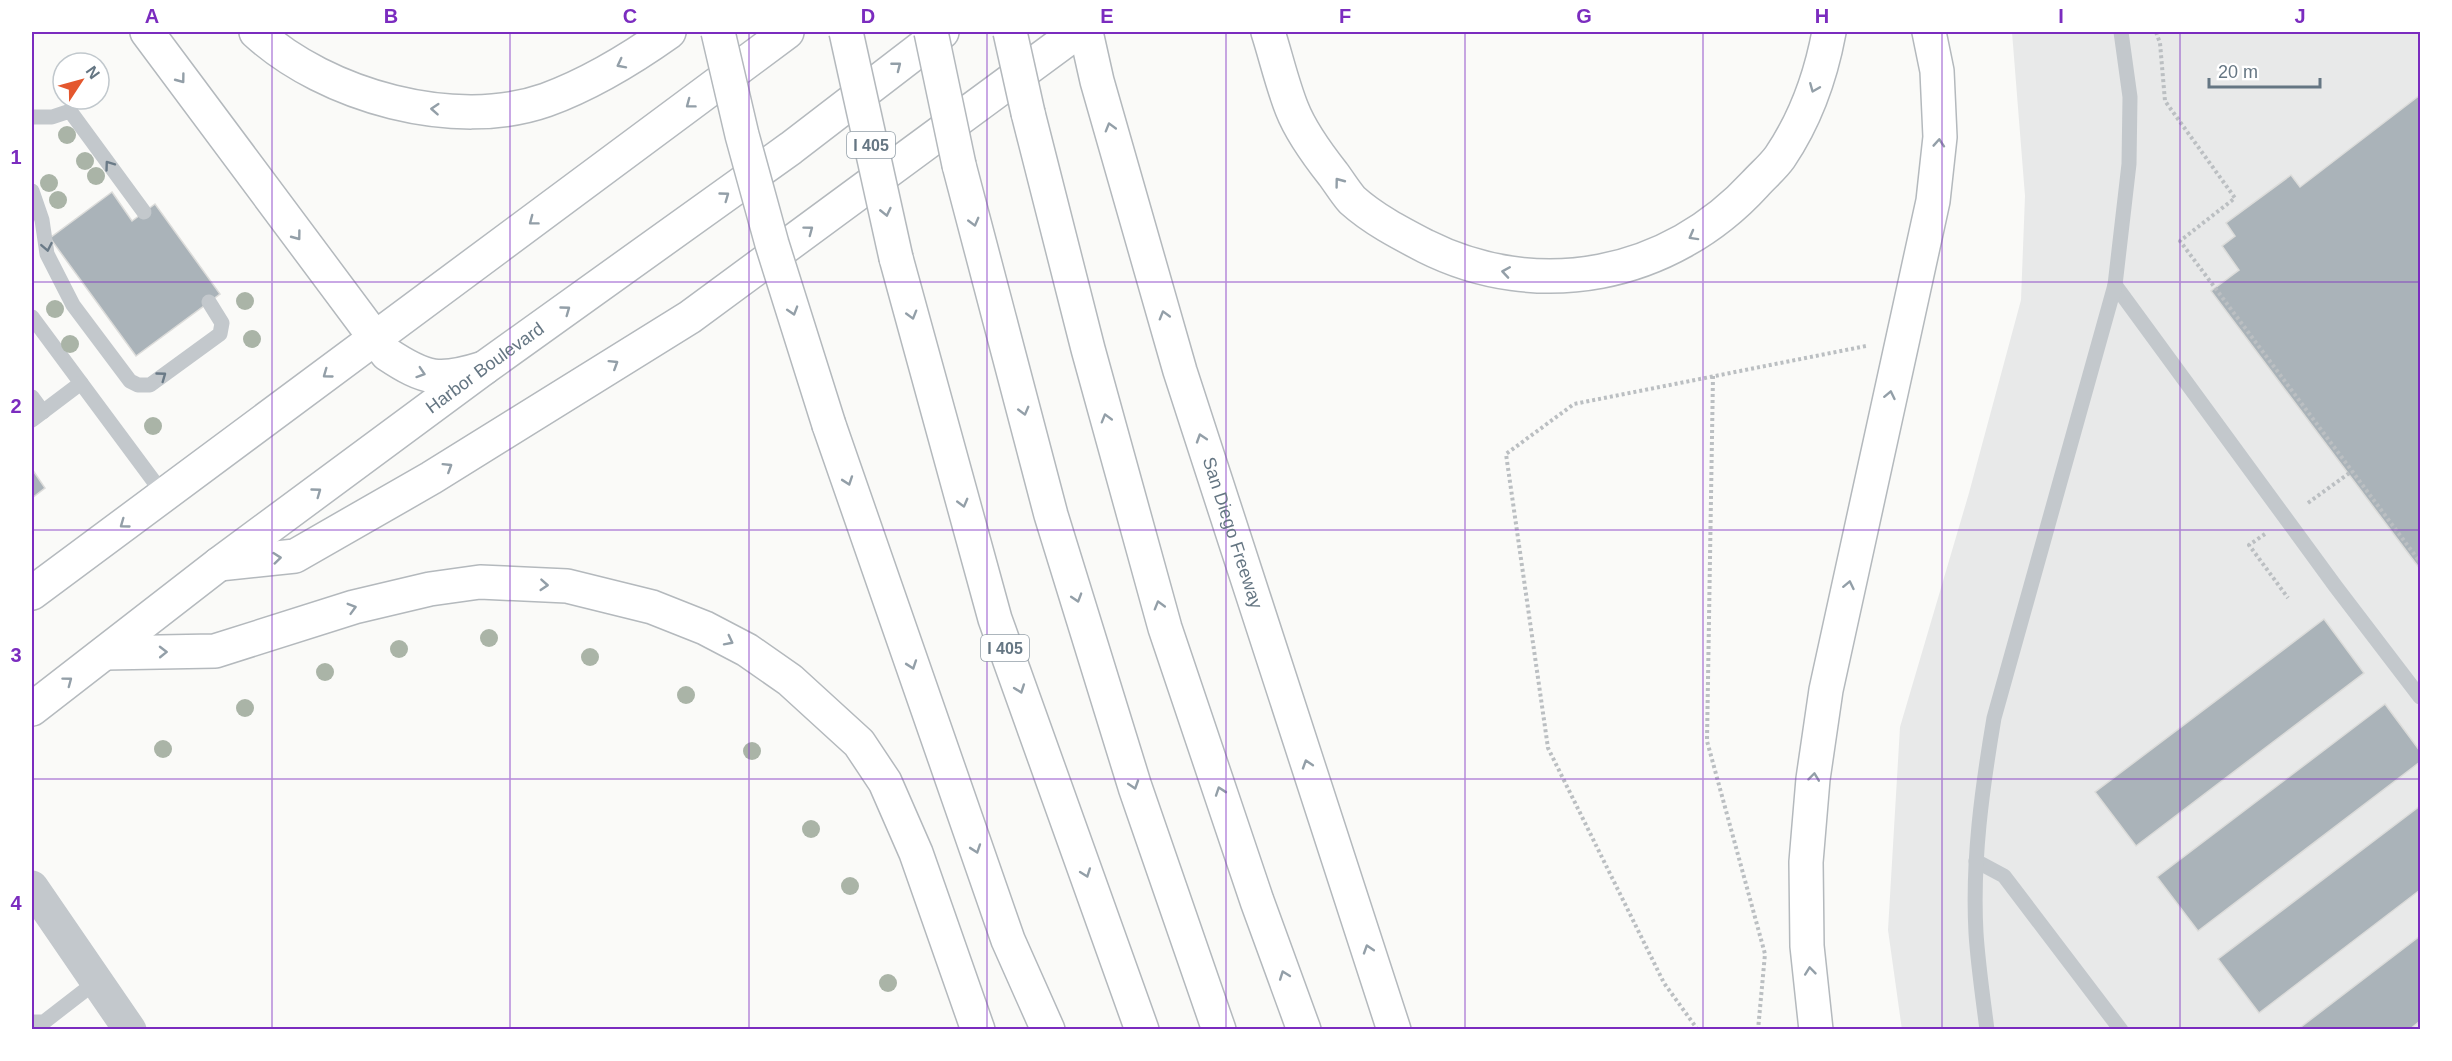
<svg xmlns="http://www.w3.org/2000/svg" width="2452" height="1061" font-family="Helvetica,sans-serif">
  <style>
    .built { fill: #e8e9e9 }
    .building { fill: #aab3b9; stroke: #dcdcda; stroke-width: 1.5 }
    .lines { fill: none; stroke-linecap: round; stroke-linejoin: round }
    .primary-casing { stroke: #b5babe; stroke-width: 36 }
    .motorway-casing { stroke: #b4b9bd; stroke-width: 36 }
    .path { stroke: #bbbfc2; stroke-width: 4; stroke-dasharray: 3 3; stroke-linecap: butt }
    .service { stroke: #c3c8cc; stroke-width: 15 }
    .tertiary { stroke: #c3c8cc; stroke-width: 33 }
    .primary { stroke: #fff; stroke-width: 33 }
    .motorway { stroke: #fff; stroke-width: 33 }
    .motorway-bridge-casing { stroke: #b4b9bd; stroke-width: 36; stroke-linecap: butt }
    .motorway-bridge { stroke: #fff; stroke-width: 33 }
    .tree { fill: #aab4a7 }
    .oneway { stroke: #939fa8 }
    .oneway2 { stroke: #6a7a87 }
    .grid { fill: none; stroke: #7b2cbf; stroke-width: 1.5; stroke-opacity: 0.55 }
    .labels { text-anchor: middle; stroke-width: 6; stroke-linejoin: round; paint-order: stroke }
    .shield { fill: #fff; stroke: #939fa8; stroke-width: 1.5 }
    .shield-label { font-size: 16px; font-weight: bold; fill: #657683 }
    .street-label { font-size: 18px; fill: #657683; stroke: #fff }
    .neatline { fill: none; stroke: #7b2cbf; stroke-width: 2 }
    .grid-label { font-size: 20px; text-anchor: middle; font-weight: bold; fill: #7b2cbf }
  </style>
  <rect width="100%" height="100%" fill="#fafaf8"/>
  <path class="built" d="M2012 32H2420V1029L1902 1030 1888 930 1900 727 1969 493 2021 300 2025 196Z"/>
  <g class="building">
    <path d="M2420 95V569L2211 291 2239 270 2222 246 2235 236 2226 223 2291 175 2300 187Z"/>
    <path d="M112 192 132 221 155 204 220 294 136 356 50 238Z"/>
    <path d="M32 469 45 488 32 498Z"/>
    <path d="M2324 619 2364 673 2136 846 2095 792Z"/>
    <path d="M2385 704 2420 751V762L2198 931 2157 877Z"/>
    <path d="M2420 806V890L2259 1013 2218 959Z"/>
    <path d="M2420 936V1021L2409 1030H2297Z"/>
  </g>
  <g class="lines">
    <defs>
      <g id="primary">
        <path d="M32 593 787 32"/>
        <path id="s1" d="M32 709 219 564 484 368 791 148 942 32"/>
      </g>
      <g id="motorway">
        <path d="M147 32 387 354C426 380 440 382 484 368"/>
        <path d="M256 32C326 96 455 132 546 100 590 84 631 59 669 32"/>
        <path id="s2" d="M1086 32 1097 81 1180 371 1394 1030"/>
        <path d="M1268 32C1276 57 1282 84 1292 109 1301 132 1318 155 1333 174 1339 182 1345 192 1352 200 1373 219 1400 233 1425 246 1538 303 1670 277 1755 184 1763 175 1773 167 1780 157 1805 120 1821 75 1829 32"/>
        <path d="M1028 113 1088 349 1165 628 1257 901 1304 1030"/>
        <path d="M959 165 1051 515 1135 787 1219 1030"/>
        <path d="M896 258 995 619 1142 1030"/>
        <path d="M829 425 1008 940 1048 1030"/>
        <path d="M219 564 295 556 431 478 690 317 1077 32"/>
        <path d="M105 653 215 651 354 607 430 589 480 582 567 586 652 607 705 628 747 650 790 680 859 743 885 782 916 853 978 1030"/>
        <path d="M1816 1030 1807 946 1806 862 1813 779 1826 690 1933 201 1940 137 1937 71 1929 32"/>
      </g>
    </defs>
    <use href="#primary" class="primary-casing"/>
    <use href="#motorway" class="motorway-casing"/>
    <g class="path">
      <path d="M2156 32 2160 43 2165 101 2235 198 2180 241 2420 562"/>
      <path d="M1713 376 1707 741 1765 954 1758 1030"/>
      <path d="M2308 503 2352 471"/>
      <path d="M2265 534 2249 545 2288 598"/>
      <path d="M1698 1030 1664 983 1548 748 1506 454 1574 404 1866 346"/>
    </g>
    <g class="service">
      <path d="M32 117H52L70 111 144 212"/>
      <path d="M32 191 42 220 47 254 73 305 130 381 138 385H150L220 334 222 323 209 302"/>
      <path d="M2115 285 2336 587 2420 697"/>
      <path d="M32 317 164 495"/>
      <path d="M32 397 43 412"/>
      <path d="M32 420 81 383"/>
      <path d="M1976 861 2004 876 2121 1030"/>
      <path d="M32 1022H44L97 981"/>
      <path d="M1987 1030C1983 998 1978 965 1976 933 1972 861 1982 789 1994 718L2115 285 2129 164 2130 97 2121 32"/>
    </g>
    <path class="tertiary" d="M32 887 130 1030"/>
    <use href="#primary" class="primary"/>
    <use href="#motorway" class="motorway"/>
    <defs>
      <g id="motorway-bridge">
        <path d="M718 32 742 135 772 244 829 425"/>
        <path d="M846 32 896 258"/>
        <path d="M931 32 959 165"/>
        <path d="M1010 32 1028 113"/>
      </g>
    </defs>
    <use href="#motorway-bridge" class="motorway-bridge-casing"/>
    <use href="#motorway-bridge" class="motorway-bridge"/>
  </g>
  <g class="tree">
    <circle cx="67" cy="135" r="9"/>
    <circle cx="85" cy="161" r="9"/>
    <circle cx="96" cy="176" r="9"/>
    <circle cx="49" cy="183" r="9"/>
    <circle cx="58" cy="200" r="9"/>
    <circle cx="245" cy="301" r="9"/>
    <circle cx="55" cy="309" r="9"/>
    <circle cx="252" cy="339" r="9"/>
    <circle cx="70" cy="344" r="9"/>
    <circle cx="153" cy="426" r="9"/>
    <circle cx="489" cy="638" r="9"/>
    <circle cx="399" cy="649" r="9"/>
    <circle cx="590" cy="657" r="9"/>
    <circle cx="325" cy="672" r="9"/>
    <circle cx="686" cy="695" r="9"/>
    <circle cx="245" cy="708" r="9"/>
    <circle cx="163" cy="749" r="9"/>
    <circle cx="752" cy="751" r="9"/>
    <circle cx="811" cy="829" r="9"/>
    <circle cx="850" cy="886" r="9"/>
    <circle cx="888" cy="983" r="9"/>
  </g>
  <defs><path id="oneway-chevron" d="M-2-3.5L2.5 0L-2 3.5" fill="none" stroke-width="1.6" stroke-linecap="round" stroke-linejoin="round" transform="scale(1.5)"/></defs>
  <g class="oneway">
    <use href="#oneway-chevron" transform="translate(621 64) rotate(153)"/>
    <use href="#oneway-chevron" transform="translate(897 66) rotate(-38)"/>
    <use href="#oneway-chevron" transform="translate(181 79) rotate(53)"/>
    <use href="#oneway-chevron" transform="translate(1814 88) rotate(112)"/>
    <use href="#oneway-chevron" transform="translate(690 104) rotate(143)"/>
    <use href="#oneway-chevron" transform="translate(435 109) rotate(-176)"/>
    <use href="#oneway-chevron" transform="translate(1110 127) rotate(-106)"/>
    <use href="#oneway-chevron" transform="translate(1939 143) rotate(-86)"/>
    <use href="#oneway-chevron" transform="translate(1339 182) rotate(-127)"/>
    <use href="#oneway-chevron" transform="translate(725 196) rotate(-36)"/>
    <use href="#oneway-chevron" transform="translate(886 212) rotate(77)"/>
    <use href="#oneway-chevron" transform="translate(533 221) rotate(143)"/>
    <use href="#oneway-chevron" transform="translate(974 222) rotate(75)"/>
    <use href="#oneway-chevron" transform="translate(809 230) rotate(-37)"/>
    <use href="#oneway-chevron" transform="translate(297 236) rotate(53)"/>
    <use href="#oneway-chevron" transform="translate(1693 236) rotate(151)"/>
    <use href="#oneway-chevron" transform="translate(1506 272) rotate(-171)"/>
    <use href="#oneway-chevron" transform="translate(566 310) rotate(-36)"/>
    <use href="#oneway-chevron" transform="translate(793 311) rotate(73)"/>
    <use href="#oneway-chevron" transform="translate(912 315) rotate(74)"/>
    <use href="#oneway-chevron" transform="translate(1164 315) rotate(-106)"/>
    <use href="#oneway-chevron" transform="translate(614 364) rotate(-32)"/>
    <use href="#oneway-chevron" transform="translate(421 373) rotate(18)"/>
    <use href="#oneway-chevron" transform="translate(327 374) rotate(144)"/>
    <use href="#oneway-chevron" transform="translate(1890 395) rotate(-78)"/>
    <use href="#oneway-chevron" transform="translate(1024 411) rotate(75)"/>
    <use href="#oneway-chevron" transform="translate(1106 418) rotate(-106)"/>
    <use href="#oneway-chevron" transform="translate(1201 438) rotate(-108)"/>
    <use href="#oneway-chevron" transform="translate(448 467) rotate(-32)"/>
    <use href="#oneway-chevron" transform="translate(848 481) rotate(71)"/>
    <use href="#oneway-chevron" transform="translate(317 492) rotate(-36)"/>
    <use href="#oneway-chevron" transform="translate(963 503) rotate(75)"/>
    <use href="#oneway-chevron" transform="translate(124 524) rotate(144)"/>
    <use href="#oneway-chevron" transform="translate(277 558) rotate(-6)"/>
    <use href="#oneway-chevron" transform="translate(544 585) rotate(4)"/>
    <use href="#oneway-chevron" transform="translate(1849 585) rotate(-78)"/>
    <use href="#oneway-chevron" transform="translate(1077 598) rotate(73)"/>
    <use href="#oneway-chevron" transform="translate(1159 605) rotate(-106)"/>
    <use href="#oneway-chevron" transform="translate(352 608) rotate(-16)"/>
    <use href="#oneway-chevron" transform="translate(729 641) rotate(27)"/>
    <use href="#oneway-chevron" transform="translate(163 652) rotate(-1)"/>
    <use href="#oneway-chevron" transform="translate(912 665) rotate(71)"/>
    <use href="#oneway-chevron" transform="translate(68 681) rotate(-37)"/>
    <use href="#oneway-chevron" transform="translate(1020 689) rotate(70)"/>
    <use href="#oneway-chevron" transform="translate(1307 764) rotate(-108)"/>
    <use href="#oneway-chevron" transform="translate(1814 777) rotate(-83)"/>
    <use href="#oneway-chevron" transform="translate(1134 785) rotate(72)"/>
    <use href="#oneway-chevron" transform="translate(1220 791) rotate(-109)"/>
    <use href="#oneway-chevron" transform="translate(976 849) rotate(71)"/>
    <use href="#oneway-chevron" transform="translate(1086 873) rotate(70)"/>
    <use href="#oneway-chevron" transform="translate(1368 949) rotate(-108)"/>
    <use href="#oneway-chevron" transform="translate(1810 971) rotate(-96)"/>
    <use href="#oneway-chevron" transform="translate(1284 975) rotate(-110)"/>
  </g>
  <g class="oneway2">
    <use href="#oneway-chevron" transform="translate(109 165) rotate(-126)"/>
    <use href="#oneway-chevron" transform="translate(47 247) rotate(79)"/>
    <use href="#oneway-chevron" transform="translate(162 376) rotate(-36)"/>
  </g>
  <path class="grid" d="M272 32V1030M510 32V1030M749 32V1030M987 32V1030M1226 32V1030M1465 32V1030M1703 32V1030M1942 32V1030M2180 32V1030M32 282H2420M32 530H2420M32 779H2420"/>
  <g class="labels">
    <g class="shield">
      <rect x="847" y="132" width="48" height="26" rx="4.5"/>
      <rect x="981" y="635" width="48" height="26" rx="4.5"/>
    </g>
    <g class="shield-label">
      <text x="871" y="151">I 405</text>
      <text x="1005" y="654">I 405</text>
    </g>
    <g class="street-label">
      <text dy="6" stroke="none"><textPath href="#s1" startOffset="567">Harbor Boulevard</textPath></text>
      <text dy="6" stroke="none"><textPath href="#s2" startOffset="522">San Diego Freeway</textPath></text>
    </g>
  </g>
  <rect width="2452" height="1061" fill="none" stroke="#ffffff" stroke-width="66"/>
  <g transform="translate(81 81) rotate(54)"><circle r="28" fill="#ffffff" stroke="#c1c8cd" stroke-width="1.5"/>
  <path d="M0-4.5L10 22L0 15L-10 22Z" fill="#e4572e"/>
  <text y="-9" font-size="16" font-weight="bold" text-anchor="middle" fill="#657683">N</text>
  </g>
  <path d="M2209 78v9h111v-9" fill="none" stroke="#657683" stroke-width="3"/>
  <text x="2218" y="78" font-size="18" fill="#657683" stroke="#ffffff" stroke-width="4.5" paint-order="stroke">20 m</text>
  <rect x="33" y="33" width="2386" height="995" class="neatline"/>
  <g class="grid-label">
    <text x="152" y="23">A</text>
    <text x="391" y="23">B</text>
    <text x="630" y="23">C</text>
    <text x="868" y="23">D</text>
    <text x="1107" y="23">E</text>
    <text x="1345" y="23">F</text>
    <text x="1584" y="23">G</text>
    <text x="1822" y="23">H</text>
    <text x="2061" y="23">I</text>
    <text x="2300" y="23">J</text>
    <text x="16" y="164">1</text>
    <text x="16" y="413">2</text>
    <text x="16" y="662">3</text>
    <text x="16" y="910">4</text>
  </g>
</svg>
